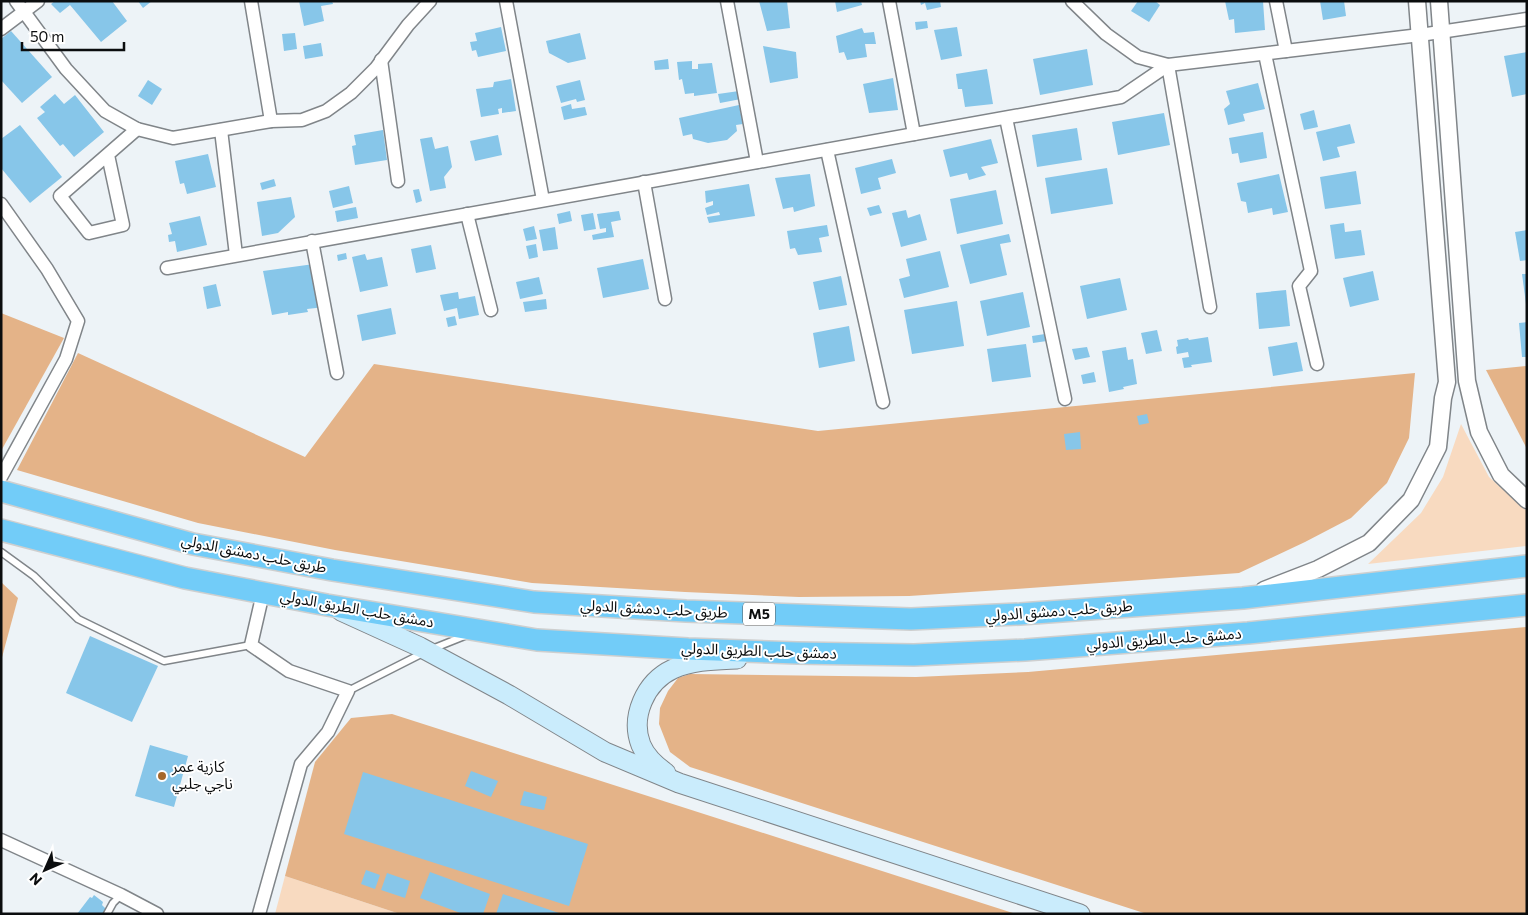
<svg xmlns="http://www.w3.org/2000/svg" width="1528" height="915" font-family="Commissioner,'Noto Sans Arabic',sans-serif">
  <style>
    .green { fill: #f8dac0 }
    .forest { fill: #e4b388 }
    .building { fill: #87c6e9 }
    .lines { fill: none; stroke-linecap: round; stroke-linejoin: round }
    .service-casing { stroke: #808589; stroke-width: 9 }
    .minor-casing { stroke: #808589; stroke-width: 15 }
    .tertiary-casing { stroke: #808589; stroke-width: 19 }
    .secondary-casing { stroke: #808589; stroke-width: 21 }
    .trunk-casing { stroke: #cecfcf; stroke-width: 24 }
    .service { stroke: #fff; stroke-width: 6 }
    .minor { stroke: #fff; stroke-width: 12 }
    .tertiary { stroke: #fff; stroke-width: 16 }
    .secondary { stroke: #caecfc; stroke-width: 19 }
    .trunk { stroke: #72ccf8; stroke-width: 21 }
    .poi-dot { fill: #a5682b; stroke: #fff; stroke-width: 2 }
    .labels { text-anchor: middle; stroke-width: 4; stroke-linejoin: round; paint-order: stroke }
    .shield { fill: #fff; stroke: #545656; stroke-width: 1 }
    .shield-label { font-size: 14px; font-weight: bold; fill: #0b0d0e }
    .street-label { font-size: 15px; fill: #0b0d0e; stroke: #fff }
    .poi-label { font-size: 15px; fill: #0b0d0e; stroke: #fff; text-anchor: start }
  </style>
  <rect width="100%" height="100%" fill="#edf3f7"/>
  <g class="green">
    <path d="M1461 424 1489 477 1527 511V546L1368 564 1421 513 1443 477Z"/>
    <path d="M285 876 400 914H275Z"/>
  </g>
  <g class="forest">
    <path d="M1 313 64 338 1 451Z"/>
    <path d="M78 353 305 457 374 364 818 431 1415 373 1409 438 1387 483 1351 518 1305 542 1239 573 1016 589 909 596 799 597 685 592 532 583 335 550 198 523 17 470Z"/>
    <path d="M1527 366V449L1486 370Z"/>
    <path d="M1 582 18 598 1 661Z"/>
    <path d="M1527 627V914H1147L690 767 670 752 659 724 660 708 668 691 678 678 690 674 916 677 1028 672Z"/>
    <path d="M392 714 1016 914H400L285 876 315 762 351 718Z"/>
  </g>
  <g class="building">
    <path d="M55 1H112L127 21 101 42 70 5 60 13 51 4Z"/>
    <path d="M138 1H152L143 8Z"/>
    <path d="M299 1H332L333 4 321 6 324 21 304 26Z"/>
    <path d="M759 1H787L790 28 767 31Z"/>
    <path d="M835 1H861L862 5 837 12Z"/>
    <path d="M920 1H940L941 7 927 10 925 3 921 5Z"/>
    <path d="M1138 1H1155L1160 5 1149 22 1131 11Z"/>
    <path d="M1225 1H1263L1265 30 1235 33 1234 19 1229 20Z"/>
    <path d="M1320 1H1344L1346 16 1323 20Z"/>
    <path d="M927 21 928 28 916 30 915 22Z"/>
    <path d="M501 27 506 51 478 57 476 50 472 51 470 42 477 41 475 33Z"/>
    <path d="M957 27 962 56 941 60 934 30Z"/>
    <path d="M862 28 864 33 874 32 876 44H865L867 57 847 60 844 52 839 53 836 36Z"/>
    <path d="M11 31 52 77 22 103 1 80V39Z"/>
    <path d="M295 33 297 49 284 51 282 34Z"/>
    <path d="M580 33 586 59 568 63 549 53 546 41Z"/>
    <path d="M321 43 323 56 305 59 303 46Z"/>
    <path d="M763 46 796 52 798 78 770 83Z"/>
    <path d="M1087 49 1093 85 1040 95 1033 59Z"/>
    <path d="M1527 52V94L1512 97 1504 56Z"/>
    <path d="M668 59 669 69 655 70 654 61Z"/>
    <path d="M692 61V69H698V64L712 63 717 93 694 96V93L685 94 682 79 679 80 677 62Z"/>
    <path d="M987 69 993 104 965 107 962 89H958L956 74Z"/>
    <path d="M893 78 898 110 869 113 863 84Z"/>
    <path d="M511 79 516 111 502 113V108L498 109 499 114 481 117 476 89 493 87 494 82Z"/>
    <path d="M148 80 162 89 152 105 138 96Z"/>
    <path d="M580 80 585 100 577 102 576 99 561 103 556 86Z"/>
    <path d="M1258 83 1265 109 1243 114 1245 121 1228 125 1224 109 1230 104 1226 91Z"/>
    <path d="M739 91 741 99 720 103 718 94Z"/>
    <path d="M55 94 64 104 75 95 104 132 74 157 63 144 60 146 37 118 45 112 40 107Z"/>
    <path d="M571 104 572 109 585 107 587 115 564 120 561 107Z"/>
    <path d="M739 105 743 124 736 125 737 131 727 140 708 143 693 139 692 134 683 136 679 118Z"/>
    <path d="M1314 110 1318 127 1304 130 1300 114Z"/>
    <path d="M1164 113 1170 145 1118 155 1112 122Z"/>
    <path d="M1350 124 1355 143 1337 147 1340 157 1323 161 1316 132Z"/>
    <path d="M20 125 62 177 30 203 1 168V139Z"/>
    <path d="M1077 128 1082 160 1037 167 1032 135Z"/>
    <path d="M383 130 387 160 355 165 352 146 356 145 354 135Z"/>
    <path d="M1263 132 1267 158 1240 163 1238 153 1232 154 1229 138Z"/>
    <path d="M498 135 502 155 475 161 470 141Z"/>
    <path d="M432 137 435 149 448 146 452 167 444 177 446 188 430 191 420 139Z"/>
    <path d="M991 139 998 163 981 167 986 175 969 180 967 173 950 177 943 150Z"/>
    <path d="M208 154 216 187 187 194 184 183 180 184 175 161Z"/>
    <path d="M892 159 896 173 878 178 881 189 861 194 855 168Z"/>
    <path d="M1107 168 1113 204 1051 214 1045 178Z"/>
    <path d="M1356 171 1361 204 1325 209 1320 177Z"/>
    <path d="M810 174 815 206 794 212 793 207 783 209 775 178Z"/>
    <path d="M1279 174 1288 212 1273 215 1272 208 1248 213 1246 202 1241 201 1237 183Z"/>
    <path d="M274 179 276 186 262 190 260 183Z"/>
    <path d="M749 184 755 216 709 223 707 217 720 215 719 212 707 215 705 208 713 205V201L706 203 705 191Z"/>
    <path d="M349 186 353 203 333 208 329 191Z"/>
    <path d="M419 189 422 201 416 203 413 190Z"/>
    <path d="M996 190 1003 224 957 234 950 199Z"/>
    <path d="M291 197 295 217 278 233 262 236 257 202Z"/>
    <path d="M879 205 882 213 870 216 867 208Z"/>
    <path d="M356 207 358 218 337 222 335 211Z"/>
    <path d="M906 210 908 218 920 214 927 240 901 247 892 213Z"/>
    <path d="M570 211 572 221 559 224 557 214Z"/>
    <path d="M619 211 621 220 611 222 614 237 593 240 592 235 606 232V228L600 229 597 214Z"/>
    <path d="M593 213 596 229 584 231 581 215Z"/>
    <path d="M200 216 207 245 177 252 175 241 169 242 168 235 172 234 169 223Z"/>
    <path d="M1344 223 1345 232 1361 230 1365 255 1335 259 1330 225Z"/>
    <path d="M827 225 829 236 819 238 822 252 798 255 795 248 790 249 787 231Z"/>
    <path d="M534 226 537 239 526 241 523 229Z"/>
    <path d="M555 227 558 249 543 251 539 230Z"/>
    <path d="M1527 230V260L1520 261 1515 232Z"/>
    <path d="M1009 234 1011 242 1000 244 1007 275 970 284 960 245Z"/>
    <path d="M536 244 538 257 529 259 526 246Z"/>
    <path d="M431 245 436 269 416 273 411 249Z"/>
    <path d="M940 251 949 287 904 298 899 279 910 276 906 259Z"/>
    <path d="M346 253 347 259 338 261 337 255Z"/>
    <path d="M365 254 367 260 382 257 388 286 360 292 352 257Z"/>
    <path d="M643 259 649 289 603 298 597 268Z"/>
    <path d="M314 264 325 307 307 309 308 312 288 315V312L272 315 263 271Z"/>
    <path d="M1373 271 1379 300 1350 307 1343 278Z"/>
    <path d="M1522 274H1527V304H1526Z"/>
    <path d="M841 276 847 305 819 310 813 282Z"/>
    <path d="M539 277 543 294 520 299 516 282Z"/>
    <path d="M1120 278 1127 310 1087 319 1080 286Z"/>
    <path d="M216 284 221 306 207 309 203 287Z"/>
    <path d="M1286 290 1290 326 1259 329 1256 293Z"/>
    <path d="M458 292 459 299 475 296 479 315 459 319 457 308 444 311 440 295Z"/>
    <path d="M1023 292 1030 327 987 336 980 301Z"/>
    <path d="M546 299 547 309 525 312 523 302Z"/>
    <path d="M957 301 964 346 912 354 904 310Z"/>
    <path d="M391 308 396 334 362 341 357 315Z"/>
    <path d="M455 316 457 325 448 327 446 318Z"/>
    <path d="M1527 322V357H1522L1519 323Z"/>
    <path d="M849 326 855 361 819 368 813 333Z"/>
    <path d="M1157 330 1162 351 1146 354 1141 333Z"/>
    <path d="M1045 334 1047 341 1033 343 1032 336Z"/>
    <path d="M1208 337 1212 362 1191 365 1192 367 1184 368 1182 358 1189 357 1188 352 1177 354 1176 347 1178 346 1177 340 1188 338 1189 340Z"/>
    <path d="M1297 342 1303 371 1273 376 1268 347Z"/>
    <path d="M1026 344 1031 377 992 382 987 349Z"/>
    <path d="M1087 347 1090 357 1075 360 1072 349Z"/>
    <path d="M1126 347 1128 360 1133 359 1137 384 1123 387 1124 389 1109 392 1102 351Z"/>
    <path d="M1094 372 1096 382 1083 384 1081 375Z"/>
    <path d="M1147 414 1149 423 1139 425 1137 416Z"/>
    <path d="M1080 432 1081 449 1066 450 1064 434Z"/>
    <path d="M90 636 158 666 132 722 66 693Z"/>
    <path d="M150 745 188 756 174 807 135 796Z"/>
    <path d="M471 771 498 781 491 797 465 786Z"/>
    <path d="M363 772 588 844 569 906 344 834Z"/>
    <path d="M524 791 547 797 544 810 520 805Z"/>
    <path d="M366 870 380 875 375 889 361 884Z"/>
    <path d="M430 872 490 894 483 914H463L420 898Z"/>
    <path d="M387 873 410 881 405 898 381 890Z"/>
    <path d="M503 894 559 913V914H496Z"/>
    <path d="M94 895 103 902 102 905 106 909 103 914H77L90 897 92 898Z"/>
  </g>
  <g class="lines">
    <defs>
      <g id="service">
        <path d="M1 552 34 576 78 619 164 661 251 645"/>
        <path d="M432 649 467 635"/>
        <path d="M348 691 423 653"/>
        <path d="M107 914 113 903 121 895"/>
      </g>
      <g id="minor">
        <path d="M16 1 66 69 105 111 137 129 173 138 271 121 302 120 326 111 351 93 376 68 408 25 430 1"/>
        <path d="M251 1 271 121"/>
        <path d="M506 1 543 200"/>
        <path d="M727 1 757 162"/>
        <path d="M889 1 914 134"/>
        <path d="M1072 1 1106 34 1138 57 1168 65 1420 35 1527 19"/>
        <path d="M1276 1 1286 51"/>
        <path d="M1 29 38 1"/>
        <path d="M1265 54 1311 271 1299 286 1317 364"/>
        <path d="M381 60 398 181"/>
        <path d="M1006 118 1065 399"/>
        <path d="M221 130 236 255"/>
        <path d="M827 150 883 402"/>
        <path d="M108 155 123 225 89 233 60 196 137 129"/>
        <path d="M644 182 665 299"/>
        <path d="M1 204 47 269 78 321 66 359 1 477"/>
        <path d="M467 214 491 310"/>
        <path d="M312 241 337 373"/>
        <path d="M167 268 1121 97 1168 65 1210 307"/>
        <path d="M1 840 121 895 157 914"/>
        <path d="M259 914 301 764 328 732 348 691 289 671 251 645 263 593"/>
      </g>
      <g id="tertiary">
        <path d="M1439 1 1467 381 1479 432 1501 475 1527 500"/>
        <path d="M1264 590 1318 569 1369 543 1411 500 1438 447 1443 398 1447 382 1417 1"/>
      </g>
      <g id="secondary">
        <path d="M341 611 420 647 509 695 605 752 679 783 1080 914"/>
        <path d="M666 773C656 766 646 757 641 745 630 717 645 682 673 669 693 660 715 660 737 659"/>
      </g>
      <g id="trunk">
        <path d="M1 491 193 544 332 570 534 602 686 611 911 619 1020 614 1243 598 1527 566"/>
        <path d="M1 530 185 578 327 605 537 640 688 649 797 653 914 655 1025 650 1248 633 1527 605"/>
      </g>
    </defs>
    <use href="#service" class="service-casing"/>
    <use href="#minor" class="minor-casing"/>
    <use href="#tertiary" class="tertiary-casing"/>
    <use href="#secondary" class="secondary-casing"/>
    <use href="#trunk" class="trunk-casing"/>
    <use href="#service" class="service"/>
    <use href="#minor" class="minor"/>
    <use href="#tertiary" class="tertiary"/>
    <use href="#secondary" class="secondary"/>
    <use href="#trunk" class="trunk"/>
  </g>
  <circle class="poi-dot" cx="162" cy="776" r="5"/>
  <g class="labels">
    <rect class="shield" x="743" y="602.5" width="32" height="23" rx="4"/>
    <g class="shield-label">
      <text x="759" y="619">M5</text>
    </g>
    <g class="street-label">
      <text transform="translate(254 554) rotate(11)" y="5">طريق حلب دمشق الدولي</text>
      <text transform="translate(357 609) rotate(10)" y="5">دمشق حلب الطريق الدولي</text>
      <text transform="translate(654 609) rotate(3)" y="5">طريق حلب دمشق الدولي</text>
      <text transform="translate(1059 611) rotate(-4)" y="5">طريق حلب دمشق الدولي</text>
      <text transform="translate(1164 639) rotate(-4)" y="5">دمشق حلب الطريق الدولي</text>
      <text transform="translate(759 651) rotate(2)" y="5">دمشق حلب الطريق الدولي</text>
    </g>
    <g class="poi-label">
      <text x="172" y="772">كازية عمر<tspan x="172" dy="17">ناجي جلبي</tspan></text>
    </g>
  </g>
  <rect width="1528" height="915" fill="none" stroke="#0b0d0e" stroke-width="5"/>
  <g transform="translate(45 870) rotate(225)" stroke="#ffffff" stroke-width="4" paint-order="stroke">
  <path d="M0-4L9 19L0 12L-9 19Z" fill="#0b0d0e"/>
  <text y="-8" font-size="14" font-weight="bold" text-anchor="middle" fill="#0b0d0e">N</text>
  </g>
  <path d="M22 42v8h102v-8" fill="none" stroke="#0b0d0e" stroke-width="2.5"/>
  <text x="30" y="42" font-size="15" fill="#0b0d0e" stroke="#ffffff" stroke-width="4" paint-order="stroke">50 m</text>
</svg>
